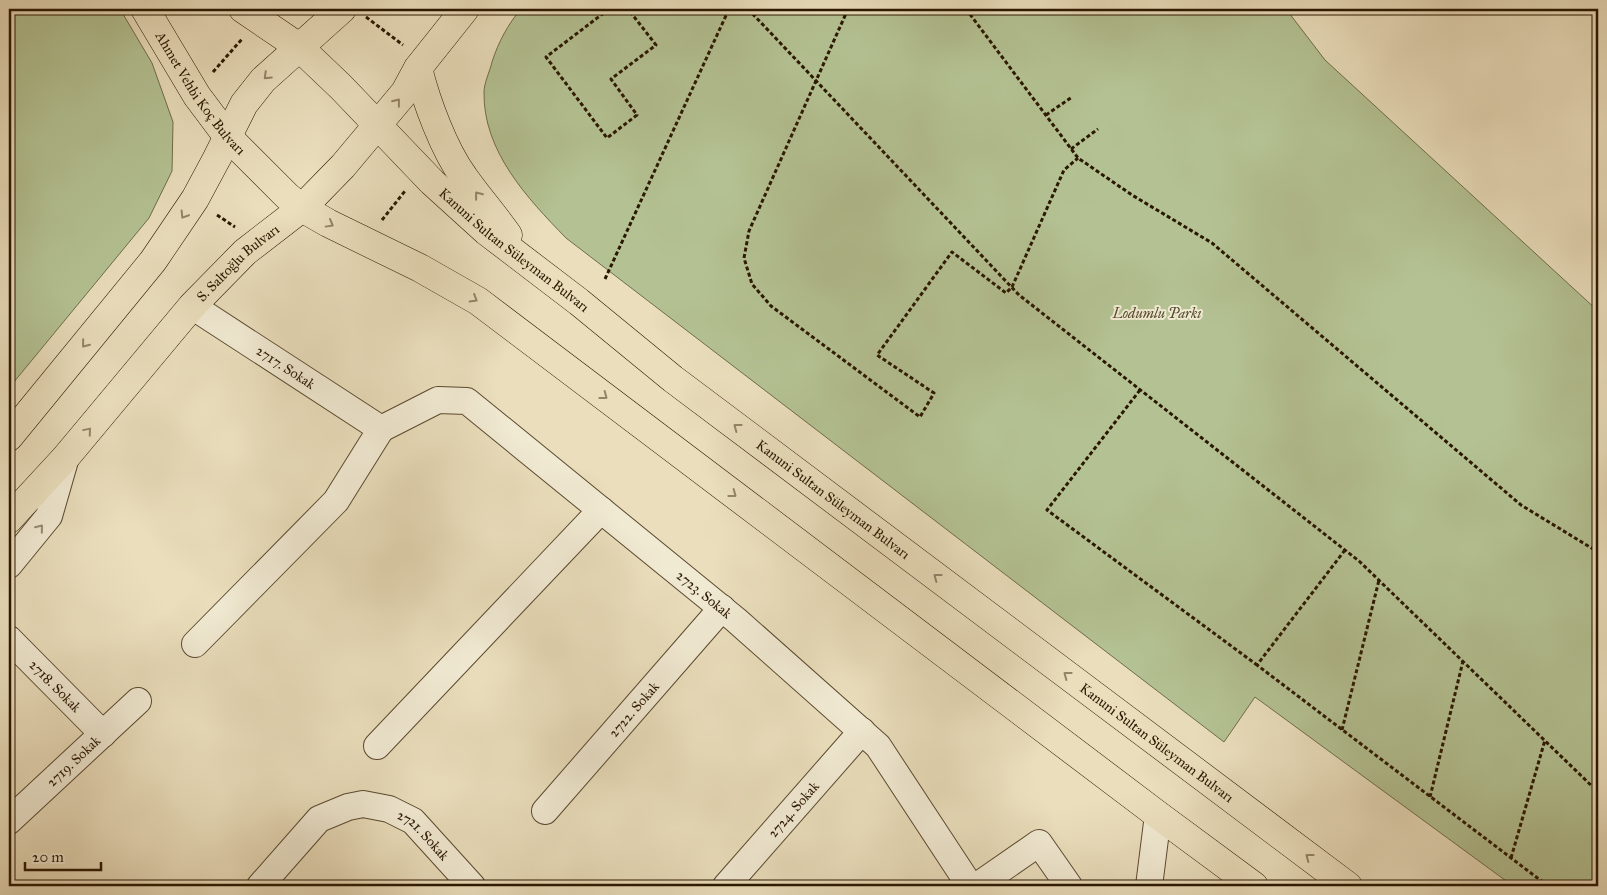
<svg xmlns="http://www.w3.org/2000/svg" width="1607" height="895" font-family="'IM FELL Great Primer',serif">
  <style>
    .green { fill: #b4c293; stroke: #6f6c4a }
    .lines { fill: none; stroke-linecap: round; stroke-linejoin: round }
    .minor-casing { stroke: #5a492f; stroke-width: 28 }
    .primary-casing { stroke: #2a1700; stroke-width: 29 }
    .path { stroke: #2a1700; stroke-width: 3; stroke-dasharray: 4 2.5; stroke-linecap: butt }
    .minor { stroke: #f1ead3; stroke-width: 26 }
    .primary { stroke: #eadebc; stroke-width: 28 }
    .oneway { stroke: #948467 }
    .oneway2 { stroke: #978b74 }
    .labels { text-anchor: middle; stroke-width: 4; stroke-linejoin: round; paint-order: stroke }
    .street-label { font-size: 14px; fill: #2a1700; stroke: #f1ead3 }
    .park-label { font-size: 14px; font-style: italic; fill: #534a2c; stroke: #f1ead3 }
  </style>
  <rect width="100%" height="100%" fill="#eadebc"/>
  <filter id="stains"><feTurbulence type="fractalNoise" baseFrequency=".004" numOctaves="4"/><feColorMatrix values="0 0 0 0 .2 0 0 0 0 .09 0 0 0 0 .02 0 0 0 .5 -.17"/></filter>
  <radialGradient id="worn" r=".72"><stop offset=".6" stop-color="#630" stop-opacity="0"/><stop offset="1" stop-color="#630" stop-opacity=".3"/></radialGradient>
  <g class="green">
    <path d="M9 9H120L152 63 173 122 172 171 149 218 9 388Z"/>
    <path d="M521 9H1286L1325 60 1598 311V886H1513L1255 697 1224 742 566 238C527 198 483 151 484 92 484 83 490 71 492 62 498 43 508 24 521 9Z"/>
  </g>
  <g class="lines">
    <defs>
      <g id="minor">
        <path id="s1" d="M192 306 381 429"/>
        <path id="s2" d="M381 429 438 400 467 401 736 620 878 746 970 886"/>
        <path d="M9 565 49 516 66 457"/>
        <path id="s3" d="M9 639 103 734"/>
        <path d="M195 644 336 501 381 429"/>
        <path d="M377 746 601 510"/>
        <path id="s4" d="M545 811 722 608"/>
        <path id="s5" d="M9 821 138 701"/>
        <path id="s6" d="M260 886 319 819 348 807 363 804 389 809 413 821 472 886"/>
        <path id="s7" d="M726 886 862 731"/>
        <path d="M977 886 1039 843 1069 886"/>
        <path d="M1149 886 1158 815"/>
      </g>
      <g id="primary">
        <path id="s8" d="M145 9 197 96 227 136 287 196 302 208 328 223 420 268 478 301 1158 815 1254 886"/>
        <path id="s9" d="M243 9 299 47 341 87 432 182 486 231 579 302 673 379 1348 886"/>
        <path d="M418 68C426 101 444 150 464 177 478 197 494 215 508 235"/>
        <path d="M9 437 153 261 195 199 217 158 244 104 263 80 342 9"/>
        <path id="s10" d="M9 519 66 457 192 306 245 252 302 208 343 166 405 92 418 68 465 9"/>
      </g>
    </defs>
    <use href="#minor" class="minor-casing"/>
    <use href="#primary" class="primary-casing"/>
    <g class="path">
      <path d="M609 9 546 57 607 138 637 115 611 79 656 45 628 9"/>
      <path d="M748 9 1019 295 1359 561 1598 792"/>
      <path d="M848 9 749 231 744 258 752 284 771 306 920 417 934 393 877 355 952 252 1006 293 1012 287 1064 170 1078 158"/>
      <path d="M966 9 1078 158 1132 195 1212 243 1521 505 1598 552"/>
      <path d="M366 17 403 45"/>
      <path d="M213 72 242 39"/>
      <path d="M1046 115 1072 97"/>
      <path d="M1071 149 1098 129"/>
      <path d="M217 215 235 227"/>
      <path d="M382 220 405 191"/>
      <path d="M605 279 729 9"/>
      <path d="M1140 390 1047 510 1257 665"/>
      <path d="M1345 550 1257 665 1548 886"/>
      <path d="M1342 730 1379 580"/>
      <path d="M1430 797 1463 661"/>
      <path d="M1511 858 1545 740"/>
    </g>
    <use href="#minor" class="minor"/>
    <use href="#primary" class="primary"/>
  </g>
  <defs><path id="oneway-chevron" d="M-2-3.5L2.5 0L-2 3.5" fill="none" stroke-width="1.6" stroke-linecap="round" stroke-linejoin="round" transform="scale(1.25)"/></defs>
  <g class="oneway">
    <use href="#oneway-chevron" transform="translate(267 76) rotate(136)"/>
    <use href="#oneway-chevron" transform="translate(397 102) rotate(-52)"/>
    <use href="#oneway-chevron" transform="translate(478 195) rotate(-128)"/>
    <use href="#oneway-chevron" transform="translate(184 215) rotate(122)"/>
    <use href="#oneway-chevron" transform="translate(330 224) rotate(29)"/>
    <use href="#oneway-chevron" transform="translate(474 299) rotate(31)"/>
    <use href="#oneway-chevron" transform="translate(85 344) rotate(129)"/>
    <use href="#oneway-chevron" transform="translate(604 396) rotate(37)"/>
    <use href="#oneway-chevron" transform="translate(737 427) rotate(-143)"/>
    <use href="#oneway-chevron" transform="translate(88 431) rotate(-50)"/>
    <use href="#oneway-chevron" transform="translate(733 494) rotate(37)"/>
    <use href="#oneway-chevron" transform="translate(937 577) rotate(-143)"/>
    <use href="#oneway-chevron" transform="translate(1067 675) rotate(-143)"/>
    <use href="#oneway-chevron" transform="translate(1309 857) rotate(-143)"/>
  </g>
  <use class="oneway2" href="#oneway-chevron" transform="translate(40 528) rotate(-51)"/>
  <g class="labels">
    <g class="street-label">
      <text dy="5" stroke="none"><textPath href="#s8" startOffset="101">Ahmet Vehbi Koç Bulvarı</textPath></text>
      <text dy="5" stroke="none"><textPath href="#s9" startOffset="364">Kanuni Sultan Süleyman Bulvarı</textPath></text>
      <text dy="5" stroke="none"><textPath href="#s10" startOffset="344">S. Saltoğlu Bulvarı</textPath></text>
      <text dy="5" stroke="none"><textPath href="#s1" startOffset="112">2717. Sokak</textPath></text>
      <text dy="5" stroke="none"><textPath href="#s9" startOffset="769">Kanuni Sultan Süleyman Bulvarı</textPath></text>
      <text dy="5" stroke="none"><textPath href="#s2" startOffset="399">2723. Sokak</textPath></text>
      <text dy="5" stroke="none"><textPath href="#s3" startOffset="66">2718. Sokak</textPath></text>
      <text dy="5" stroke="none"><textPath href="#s4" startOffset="135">2722. Sokak</textPath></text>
      <text dy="5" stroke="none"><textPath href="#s9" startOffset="1174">Kanuni Sultan Süleyman Bulvarı</textPath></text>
      <text dy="5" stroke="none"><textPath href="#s5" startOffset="88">2719. Sokak</textPath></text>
      <text dy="5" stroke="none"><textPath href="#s7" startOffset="102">2724. Sokak</textPath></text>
      <text dy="5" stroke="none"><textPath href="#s6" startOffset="206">2721. Sokak</textPath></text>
    </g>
    <g class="park-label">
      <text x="1157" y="318">Lodumlu Parkı</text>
    </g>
  </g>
  <rect width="1607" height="895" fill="none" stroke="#eadebc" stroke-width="30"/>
  <rect x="10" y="10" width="1587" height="875" fill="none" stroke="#2a1700" stroke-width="2.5"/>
  <rect x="15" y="15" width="1577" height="865" fill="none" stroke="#2a1700"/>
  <path d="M25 862v8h76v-8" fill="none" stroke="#2a1700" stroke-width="2.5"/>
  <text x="32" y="862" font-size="15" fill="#2a1700" stroke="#f1ead3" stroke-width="4" paint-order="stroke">20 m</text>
  <rect width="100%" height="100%" filter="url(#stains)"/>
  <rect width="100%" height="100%" fill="url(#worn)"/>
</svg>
